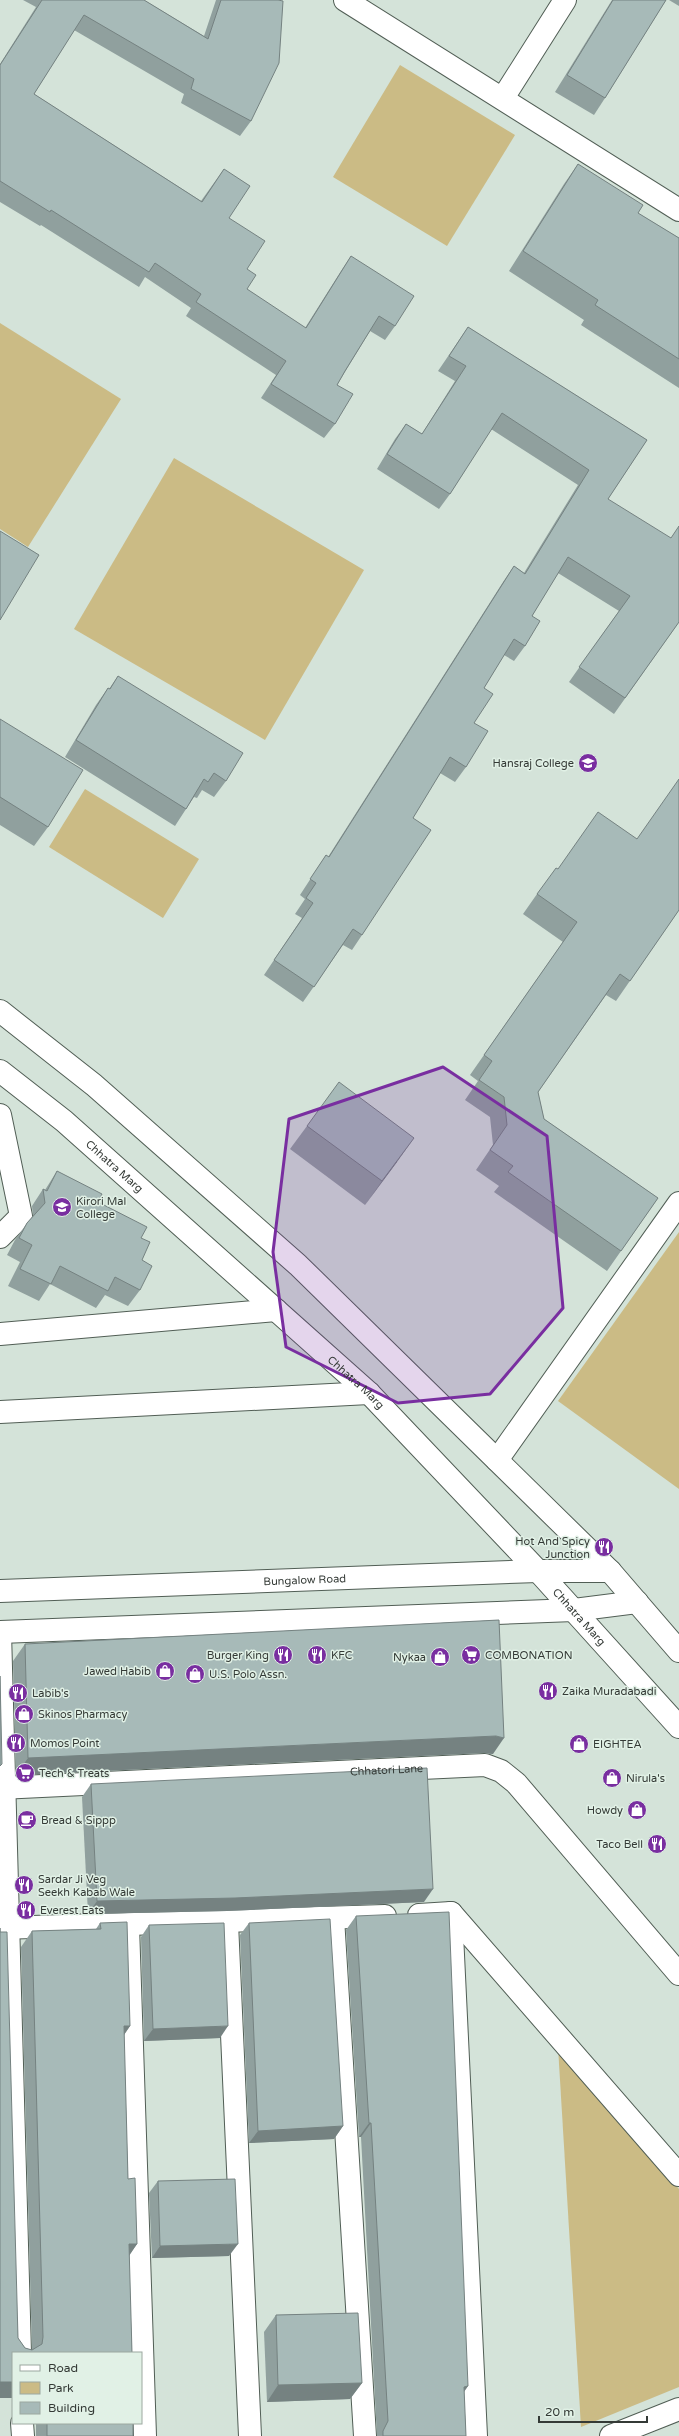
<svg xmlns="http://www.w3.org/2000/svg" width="679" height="2436" font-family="'Varela Round',sans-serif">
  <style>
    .green { fill: #cbbb85 }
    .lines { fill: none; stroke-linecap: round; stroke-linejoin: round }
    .minor-casing { stroke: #515e55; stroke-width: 24 }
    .minor { stroke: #fff; stroke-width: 22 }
    .wall { fill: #90a09e }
    .shaded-wall { fill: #758281 }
    .building { fill: #a7bab8; stroke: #758281 }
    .marked { fill: #792ea0; fill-opacity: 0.2; stroke: #792ea0; stroke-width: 3; stroke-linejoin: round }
    .labels { text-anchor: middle; stroke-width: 3; stroke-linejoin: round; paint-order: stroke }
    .poi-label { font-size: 11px; fill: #343a36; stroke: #e1f1e6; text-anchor: start }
    .street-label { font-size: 11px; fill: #343a36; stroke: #e1f1e6 }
  </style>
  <rect width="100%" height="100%" fill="#d4e3d9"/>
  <g class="green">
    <path d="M400 65 515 135 447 246 333 177Z"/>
    <path d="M0 323 121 399 28 547 0 529Z"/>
    <path d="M174 458 364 570 265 740 74 629Z"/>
    <path d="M85 789 199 859 163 918 49 847Z"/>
    <path d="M679 1232V1489L558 1401Z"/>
    <path d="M558 2047 679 2189V2387L581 2427Z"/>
  </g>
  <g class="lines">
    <defs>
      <g id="minor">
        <path d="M345 0 679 210"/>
        <path d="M503 98 565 0"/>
        <path d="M0 1011 94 1085 298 1265 610 1571 679 1651"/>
        <path id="s1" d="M0 1071 64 1121 369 1393 538 1571 679 1727"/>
        <path d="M0 1115 21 1216 0 1237"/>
        <path d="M0 1334 276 1310"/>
        <path d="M0 1412 369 1393"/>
        <path d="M497 1460 679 1203"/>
        <path id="s2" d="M0 1591 538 1571H610"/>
        <path d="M0 1632 20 2353"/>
        <path d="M0 1632 574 1610 637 1602"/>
        <path id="s3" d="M0 1788 485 1765 501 1771 516 1783 679 1974"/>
        <path d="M451 1913 476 2436"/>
        <path d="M419 1915 451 1913 679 2175"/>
        <path d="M333 1918 365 2436"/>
        <path d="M227 1923 250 2436"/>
        <path d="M128 1926 145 2436"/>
        <path d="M0 1928 385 1916"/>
        <path d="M22 2423 23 2436"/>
        <path d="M611 2436 679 2409"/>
      </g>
    </defs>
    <use href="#minor" class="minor-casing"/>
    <use href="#minor" class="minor"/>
  </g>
  <g class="wall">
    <path d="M23 0H144L204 36 216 0H278L251 121 240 136 181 103 184 94 74 30 34 94 201 201 224 169 229 218 247 269V289L305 328 341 271 351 256 395 326 385 340 370 331 337 385 335 424 324 438 261 398 276 375 186 316 191 308 145 277 139 287 41 225 40 226 0 202V64L36 7Z"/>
    <path d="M612 0H666L605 98 594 115 555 92Z"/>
    <path d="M669 0H679V6Z"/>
    <path d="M578 164 638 213 679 238V388L581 325 584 320 509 271 564 184Z"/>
    <path d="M468 327 647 440 608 499 679 622 614 714 569 682 619 611 558 573 532 616 525 646 514 661 504 655 484 688 474 723 466 767 455 782 440 773 413 818 362 935 352 950 343 945 303 1002 264 975 302 918 295 914 305 899 300 895 326 855 328 857 503 582 514 566 524 573 578 485 491 429 450 494 439 509 377 469 395 439 406 424 422 434 455 381 438 371Z"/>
    <path d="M118 676 226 781 214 797 202 790 197 798 194 797 186 809 175 826 65 757 96 705 108 688 109 689Z"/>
    <path d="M0 719 48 827 34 846 0 825Z"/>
    <path d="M558 869 679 910 616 1001 606 995 538 1092 544 1119 658 1198 607 1271 494 1192 499 1186 476 1170 493 1145 490 1117 465 1100 478 1081 470 1075 563 942 523 914 537 894Z"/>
    <path d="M307 1126 397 1162 365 1205 290 1149Z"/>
    <path d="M57 1171 98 1202 141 1238 142 1260 140 1290 128 1306 105 1295 96 1308 50 1284 39 1301 8 1286 20 1262 7 1255 15 1240 27 1223 33 1216 32 1206 43 1189 45 1190Z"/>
    <path d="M499 1620 493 1754 484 1753 16 1775 13 1661 25 1644Z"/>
    <path d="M91 1784 424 1902 227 1911 88 1914 82 1797Z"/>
    <path d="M356 1916 468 2386 464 2391 466 2436H377L361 2137H359L346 1930Z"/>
    <path d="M100 1923 130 2026 124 2035 128 2179 137 2244 129 2255 132 2353H13V2398H0V1928L18 2338 25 2348 32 2350V2349L21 1947 32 1931 96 1929Z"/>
    <path d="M249 1923 343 2126 334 2139 249 2143 240 1935Z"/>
    <path d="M149 1925 220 2038 144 2041 141 1937Z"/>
    <path d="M158 2181 229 2256 152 2258 149 2193Z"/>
    <path d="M276 2315 362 2383 350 2399 267 2402 264 2332Z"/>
    <rect x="36" y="2423" width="97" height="13"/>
  </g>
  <g class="shaded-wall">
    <path d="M414 1138 397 1162 365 1205 382 1181Z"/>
    <path d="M496 1736 504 1738 493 1754 484 1753 16 1775 28 1758Z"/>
    <path d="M433 1889 424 1902 227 1911 88 1914 97 1901Z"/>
    <path d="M124 2026H130L119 2042Z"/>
    <path d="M228 2026 220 2038 144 2041 153 2029Z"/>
    <path d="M369 2123H371L361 2137H359Z"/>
    <path d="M343 2126 334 2139 249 2143 258 2131Z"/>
    <path d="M129 2244H137L127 2259Z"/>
    <path d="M238 2244 229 2256 152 2258 160 2246Z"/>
    <rect x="0" y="2382" width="13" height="16"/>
    <path d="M362 2383 350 2399 267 2402 278 2385Z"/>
    <path d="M468 2386 458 2401 464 2387Z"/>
  </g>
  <g class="building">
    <path d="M42 0H144L208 39 221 0H278L283 1 279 63 251 121 191 89 194 79 84 15 34 94 202 202 224 169 250 186 229 218 265 241 247 269 256 275 247 289 306 328 351 256 414 296 395 326 379 316 345 371 337 385 353 394 335 424 271 384 286 361 196 302 201 294 155 263 149 272 51 210 50 212 0 181V65Z"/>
    <path d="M613 0H666L605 98 567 75Z"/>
    <path d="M578 164 643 205 638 213 679 238V359L595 305 598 300 523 251Z"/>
    <path d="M468 327 647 440 608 499 671 538 679 526V622L625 698 579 667 630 596 568 557 532 616 540 621 525 646 514 639 484 688 493 694 474 723 488 731 466 767 450 757 413 818 431 830 362 935 353 929 314 987 274 960 313 903 306 898 316 883 310 879 326 855 329 857 514 566 525 574 589 470 502 413 450 494 387 454 406 424 422 434 466 366 449 356Z"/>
    <path d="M0 531 39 555 0 620Z"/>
    <path d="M118 676 243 753 226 781 214 773 208 782 204 779 186 809 76 740 108 688 110 689Z"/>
    <path d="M0 719 83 770 48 827 0 797Z"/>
    <path d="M679 779V910L630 981 620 974 538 1092 544 1119 658 1198 621 1251 508 1172 513 1166 490 1150 507 1125 504 1097 479 1080 492 1061 484 1055 577 922 537 894 556 868 558 869 598 812 637 839Z"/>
    <path d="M339 1082 414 1138 382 1181 307 1126Z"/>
    <path d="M57 1171 102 1194 98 1202 147 1227 141 1238 150 1242 142 1260 152 1266 140 1290 115 1277 108 1291 60 1266 51 1284 20 1269 32 1245 19 1238 27 1223 45 1203 43 1189 47 1191Z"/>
    <path d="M499 1620 504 1738 496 1736 28 1758 25 1644Z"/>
    <path d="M0 1676 2 1764 0 1766Z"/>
    <path d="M427 1768 433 1889 235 1898 97 1901 91 1784Z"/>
    <path d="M449 1912 468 2386 464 2387 466 2436H383V2431L388 2421 371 2123H369L356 1916Z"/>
    <path d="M330 1919 343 2126 258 2131 249 1923Z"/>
    <path d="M127 1922 130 2026H124L128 2179 135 2178 137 2244H129L132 2353H13V2382H0V1928V1932H7L18 2338 25 2348 32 2350 42 2344 43 2337 32 1931 101 1929 100 1923Z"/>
    <path d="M224 1923 228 2026 153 2029 149 1925Z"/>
    <path d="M235 2179 238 2244 160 2246 158 2181Z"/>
    <path d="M358 2313 362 2383 278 2385 276 2315Z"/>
    <rect x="47" y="2423" width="86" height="13"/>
  </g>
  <path class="marked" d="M443 1067 547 1136 563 1308 490 1394 398 1403 286 1347 273 1252 289 1119Z"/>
  <defs>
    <symbol id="university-disc" viewBox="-11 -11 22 22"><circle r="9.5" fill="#792ea0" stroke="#e1f1e6"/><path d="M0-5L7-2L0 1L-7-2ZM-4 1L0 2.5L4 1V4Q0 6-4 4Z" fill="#fff"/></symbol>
    <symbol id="restaurant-disc" viewBox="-11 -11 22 22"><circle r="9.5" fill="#792ea0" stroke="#e1f1e6"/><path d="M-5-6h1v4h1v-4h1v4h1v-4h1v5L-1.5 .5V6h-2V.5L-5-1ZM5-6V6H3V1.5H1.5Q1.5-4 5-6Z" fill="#fff"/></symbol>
    <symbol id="supermarket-disc" viewBox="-11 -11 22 22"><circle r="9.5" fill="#792ea0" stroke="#e1f1e6"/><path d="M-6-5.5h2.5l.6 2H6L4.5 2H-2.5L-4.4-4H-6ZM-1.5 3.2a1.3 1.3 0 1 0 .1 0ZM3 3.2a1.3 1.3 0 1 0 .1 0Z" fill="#fff"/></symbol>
    <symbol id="shop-disc" viewBox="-11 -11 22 22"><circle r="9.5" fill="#792ea0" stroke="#e1f1e6"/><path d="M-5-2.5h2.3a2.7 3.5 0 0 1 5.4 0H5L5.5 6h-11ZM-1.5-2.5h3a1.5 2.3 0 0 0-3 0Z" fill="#fff"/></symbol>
    <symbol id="cafe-disc" viewBox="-11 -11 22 22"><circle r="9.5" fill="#792ea0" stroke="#e1f1e6"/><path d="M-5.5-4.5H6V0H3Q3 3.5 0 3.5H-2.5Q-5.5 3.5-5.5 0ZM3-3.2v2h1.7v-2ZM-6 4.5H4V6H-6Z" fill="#fff"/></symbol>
  </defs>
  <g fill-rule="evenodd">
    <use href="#university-disc" x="577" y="752" width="22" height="22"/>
    <use href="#university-disc" x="51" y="1196" width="22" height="22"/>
    <use href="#restaurant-disc" x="593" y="1536" width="22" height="22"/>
    <use href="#restaurant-disc" x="272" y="1644" width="22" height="22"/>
    <use href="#restaurant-disc" x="306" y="1644" width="22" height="22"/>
    <use href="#supermarket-disc" x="460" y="1644" width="22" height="22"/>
    <use href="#shop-disc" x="429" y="1646" width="22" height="22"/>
    <use href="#shop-disc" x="154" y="1660" width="22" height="22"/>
    <use href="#shop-disc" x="184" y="1663" width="22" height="22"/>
    <use href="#restaurant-disc" x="537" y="1680" width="22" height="22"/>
    <use href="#restaurant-disc" x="7" y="1682" width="22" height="22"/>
    <use href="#shop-disc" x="13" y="1703" width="22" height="22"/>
    <use href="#restaurant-disc" x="5" y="1732" width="22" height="22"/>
    <use href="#shop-disc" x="568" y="1733" width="22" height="22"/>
    <use href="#supermarket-disc" x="14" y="1762" width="22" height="22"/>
    <use href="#shop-disc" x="601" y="1767" width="22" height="22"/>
    <use href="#shop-disc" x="626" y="1799" width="22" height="22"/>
    <use href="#cafe-disc" x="16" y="1809" width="22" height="22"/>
    <use href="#restaurant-disc" x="646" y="1833" width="22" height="22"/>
    <use href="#restaurant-disc" x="13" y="1874" width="22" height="22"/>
    <use href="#restaurant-disc" x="15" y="1899" width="22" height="22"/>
  </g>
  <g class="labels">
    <g class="poi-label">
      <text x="574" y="767" text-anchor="end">Hansraj College</text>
      <text x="76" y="1205">Kirori Mal<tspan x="76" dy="13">College</tspan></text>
      <text x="590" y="1545" text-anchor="end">Hot And Spicy<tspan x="590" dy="13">Junction</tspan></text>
      <text x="269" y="1659" text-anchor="end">Burger King</text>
      <text x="331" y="1659">KFC</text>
      <text x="485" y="1659">COMBONATION</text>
      <text x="426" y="1661" text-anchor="end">Nykaa</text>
      <text x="151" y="1675" text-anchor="end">Jawed Habib</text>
      <text x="209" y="1678">U.S. Polo Assn.</text>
      <text x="562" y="1695">Zaika Muradabadi</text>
      <text x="32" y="1697">Labib's</text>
      <text x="38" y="1718">Skinos Pharmacy</text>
      <text x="30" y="1747">Momos Point</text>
      <text x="593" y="1748">EIGHTEA</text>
      <text x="39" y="1777">Tech &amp; Treats</text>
      <text x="626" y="1782">Nirula's</text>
      <text x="623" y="1814" text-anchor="end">Howdy</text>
      <text x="41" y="1824">Bread &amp; Sippp</text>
      <text x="643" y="1848" text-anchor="end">Taco Bell</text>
      <text x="38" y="1883">Sardar Ji Veg<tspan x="38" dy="13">Seekh Kabab Wale</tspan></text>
      <text x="40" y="1914">Everest Eats</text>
    </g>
    <g class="street-label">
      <text dy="4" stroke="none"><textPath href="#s1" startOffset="149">Chhatra Marg</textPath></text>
      <text dy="4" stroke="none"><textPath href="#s1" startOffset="473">Chhatra Marg</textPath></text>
      <text dy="4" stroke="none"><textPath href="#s2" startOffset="305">Bungalow Road</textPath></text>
      <text dy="4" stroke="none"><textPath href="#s1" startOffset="797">Chhatra Marg</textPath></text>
      <text dy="4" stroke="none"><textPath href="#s3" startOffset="387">Chhatori Lane</textPath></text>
    </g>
  </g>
  <rect x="12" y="2352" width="130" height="72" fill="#e1f1e6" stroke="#9ca8a0"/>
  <rect x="20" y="2365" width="20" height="6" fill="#ffffff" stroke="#9ca8a0"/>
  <text x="48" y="2372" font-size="12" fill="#343a36">Road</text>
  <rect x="20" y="2382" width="20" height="12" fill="#cbbb85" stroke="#9ca8a0"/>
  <text x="48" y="2392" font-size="12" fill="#343a36">Park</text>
  <rect x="20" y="2402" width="20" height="12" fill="#a7bab8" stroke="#9ca8a0"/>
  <text x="48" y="2412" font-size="12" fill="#343a36">Building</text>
  <path d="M539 2416v6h108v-6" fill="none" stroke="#343a36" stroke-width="2"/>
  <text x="545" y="2416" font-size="12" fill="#343a36" stroke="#e1f1e6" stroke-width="3" paint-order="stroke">20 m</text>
</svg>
